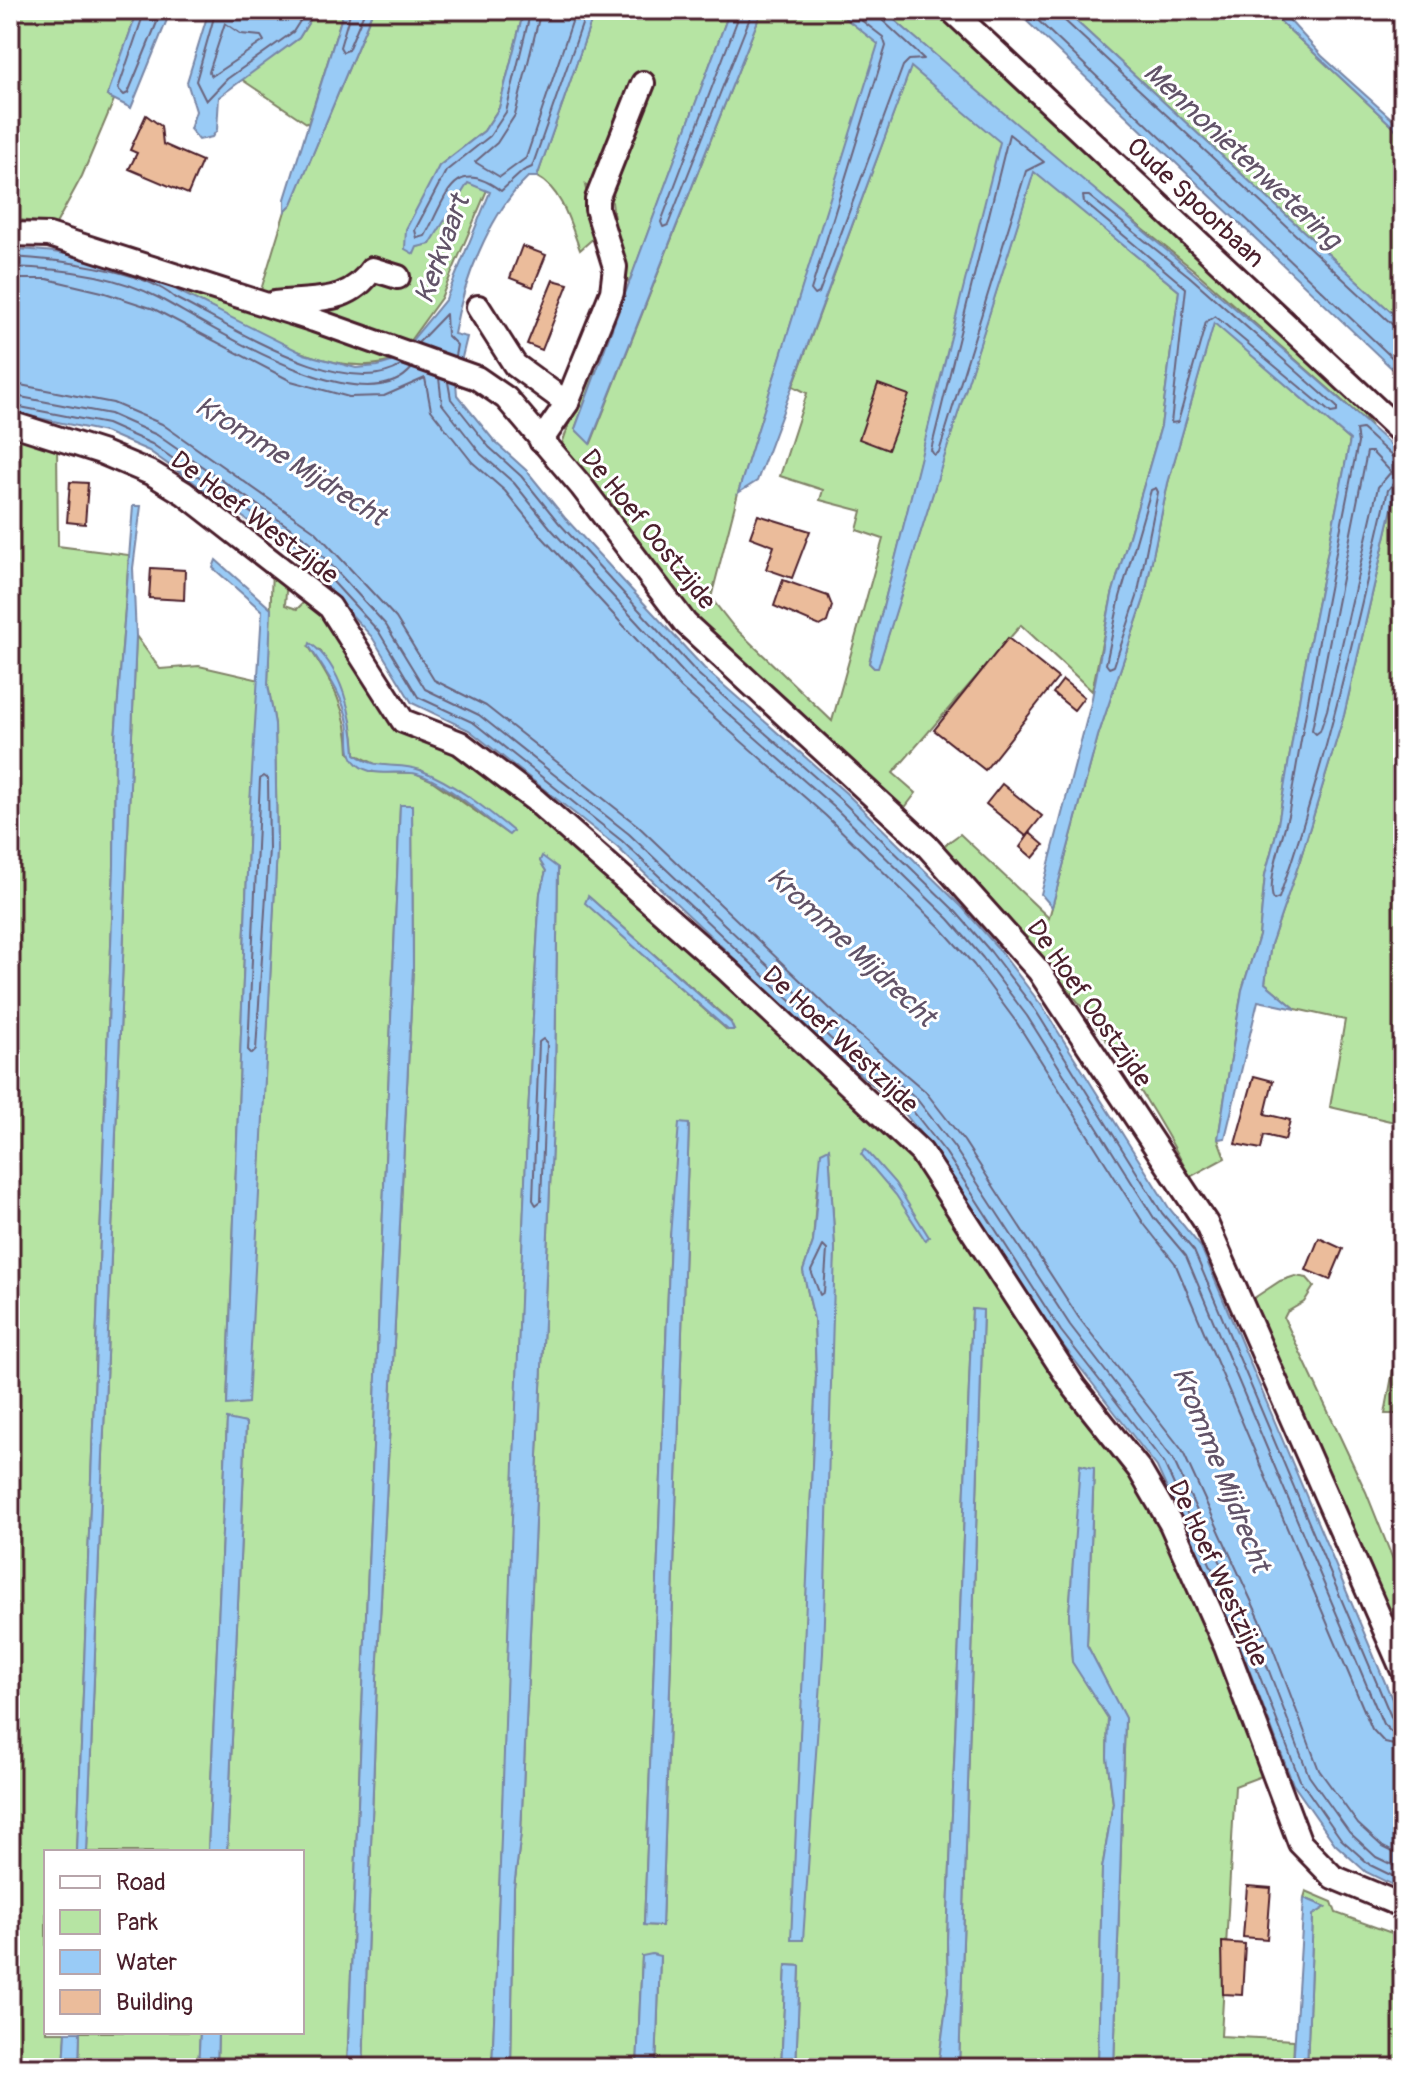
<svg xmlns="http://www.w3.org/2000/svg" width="1413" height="2078" font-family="Pangolin,sans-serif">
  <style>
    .green { fill: #b6e4a3; stroke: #808267; stroke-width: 2; fill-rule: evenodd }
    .water { fill: #99cbf6; stroke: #7986a5; stroke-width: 2 }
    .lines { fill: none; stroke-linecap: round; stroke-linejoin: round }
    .shore { stroke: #6a647c; stroke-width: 2 }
    .building { fill: #ebbc9b; stroke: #4a1f2b; stroke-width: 2 }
    .minor-casing { stroke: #4a1f2b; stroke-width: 28 }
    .minor { stroke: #fff; stroke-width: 22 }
    .labels { text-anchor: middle; stroke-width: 6; stroke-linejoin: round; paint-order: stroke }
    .street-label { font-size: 26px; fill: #4a1f2b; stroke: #fff }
    .water-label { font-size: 28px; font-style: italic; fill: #625368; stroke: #fff }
  </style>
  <rect width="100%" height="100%" fill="#fff"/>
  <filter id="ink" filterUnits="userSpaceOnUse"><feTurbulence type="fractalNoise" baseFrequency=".0125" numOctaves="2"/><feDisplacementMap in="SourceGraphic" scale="16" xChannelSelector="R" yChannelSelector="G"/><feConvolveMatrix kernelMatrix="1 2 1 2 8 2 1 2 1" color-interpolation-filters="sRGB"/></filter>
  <g filter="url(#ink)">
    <g class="green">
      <path d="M10 10H138L107 96 114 100 82 176 56 224 10 219Z"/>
      <path d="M316 10H344L308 124 241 79 299 38Z"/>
      <path d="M373 10H524L499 108 484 131 439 166 417 247 430 244 461 188 468 182 487 190 441 298 409 342 261 290 285 211 292 203Z"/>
      <path d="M595 10H730L629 284 617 246 612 202 585 185 596 236 580 250C571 226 562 189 537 177Z"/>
      <path d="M762 10H835L879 44 738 493 711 598 733 626 832 721 883 539 857 530 862 511 820 500 823 490 780 476 807 393 793 386 911 66 1001 142 869 663 874 668 878 667 1034 171 1179 291 1161 426 1112 595 1092 691 1021 625 893 773 916 793 903 810 673 598 600 507 604 495 596 485 582 482 565 458 562 444 589 367 596 371 575 429 591 443Z"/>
      <path d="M883 10H936L1354 401 1371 426 1194 270 1037 144Z"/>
      <path d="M1064 10H1268L1403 136V323Z"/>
      <path d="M171 283 351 341 395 360C328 384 239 320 178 291Z"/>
      <path d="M1214 322 1350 440 1304 671 1277 830 1265 875 1259 936 1242 990 1218 1139 1225 1158 1190 1177C1127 1054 1038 944 942 847L960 834 1049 918 1098 736 1144 599 1168 483Z"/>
      <path d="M14 437 57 445 58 546 129 555 115 739 114 866 77 1852H46V2032H66L64 2068H10V454Z"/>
      <path d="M1403 489V1124L1330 1107 1345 1020 1296 1009 1265 983 1271 944 1300 860 1344 715 1396 491Z"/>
      <path d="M272 567 287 579 285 605 297 609 307 599 320 608 395 725 464 755 560 826 910 1144 1166 1525 1267 1774 1235 1786 1221 2036 1294 2040 1293 2068H1114L1125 1719 1087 1645 1094 1469 1081 1465 1069 1614 1072 1661 1108 1718 1107 1757 1113 1803 1102 1869 1098 2068H959L983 1311 972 1309 947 1941 948 1992 938 2068H796L800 1966 786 1965 781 2068H656L660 1956H642L637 2068H511L514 1887 521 1833 555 1077 558 868 542 857 540 861 546 871 540 893C516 1284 510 1676 492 2068H363L377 1678 413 968 412 805 400 806 347 2068H217L218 2032H302V1852H227L246 1423 227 1420 208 1852H87L136 636 160 669 199 666 260 680 249 820 227 1404 247 1403 277 849 275 724 268 685ZM309 647 320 650C339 684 354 714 355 754L375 764 421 770 509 835 431 780 415 773 372 772 349 753C348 710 332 682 309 647ZM589 897 731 1022 727 1030 586 903ZM689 1125 662 1926 644 1925 670 1236ZM829 1148 835 1249 792 1940 816 1375 814 1319 803 1271 813 1242 817 1188Z"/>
      <path d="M1295 1276 1307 1278 1314 1286 1304 1302 1287 1312 1284 1318 1366 1492 1398 1572 1403 1587V1644L1251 1300 1280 1281Z"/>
      <path d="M1403 1316V1414H1385Z"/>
      <path d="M1306 1891 1332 1902 1336 1913 1403 1937V2068H1307L1313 1915 1326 1907 1304 1898Z"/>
      <path d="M80 2032H200L198 2068H79Z"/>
    </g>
    <g class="water">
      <path d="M138 10H171L131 108 107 96Z"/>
      <path d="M209 10H244L247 17 262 18 270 10H316L299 38 219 97 217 130 212 137 199 140 190 129 196 111 187 82Z"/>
      <path d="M344 10H373L292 204 285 211V199Z"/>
      <path d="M524 10H595L537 177H528C489 214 463 283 454 334L467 337 456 382 457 395 495 442 527 471 565 518 704 668 846 793 962 907 997 947 1042 1006 1169 1208 1201 1247 1403 1725V1890L1366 1872 1335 1844 1293 1784 1244 1657 1157 1467 1055 1335 939 1157 902 1110 824 1044 617 847 469 730 412 703 372 637 298 556 149 451 105 432 10 412V249C67 249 118 265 171 283L178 291 304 354 356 368 378 366 395 361 446 299 490 192 468 183 430 244 417 247 414 254 405 249 406 229 439 166 484 131 499 108Z"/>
      <path d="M730 10H762L590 444 575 429Z"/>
      <path d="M835 10H883C1056 160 1234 302 1403 456V489L1396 491 1344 715 1300 860 1271 944 1265 983 1296 1009 1258 1001 1225 1138 1218 1139 1242 990 1259 936 1265 875 1277 830 1304 671 1350 440 1214 323 1168 483 1144 599 1098 736 1052 907 1041 894 1091 703 1112 595 1161 426 1179 291 1034 172 878 668H874L869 663 1000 142 911 67 757 481 738 493 878 44Z"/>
      <path d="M1015 10H1064L1403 323V379Z"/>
      <path d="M1268 10H1280L1322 56 1403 129V136Z"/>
      <path d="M133 506H141L133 568 136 636 87 1852H77L114 866 115 739Z"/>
      <path d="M216 560 271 609 268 685 275 724 277 849 248 1403 227 1405 249 820 262 611 213 568Z"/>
      <path d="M310 643C342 666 353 717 355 754 377 772 398 761 420 770 454 783 485 808 513 831L509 835C485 818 445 781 417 774 398 769 373 779 357 764 345 753 351 737 348 723 343 694 324 670 309 646Z"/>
      <path d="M400 805H412L413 968 377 1678 363 2068H347Z"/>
      <path d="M542 856 558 868 555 1077 521 1833 514 1887 511 2068H492C509 1676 516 1284 540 893L546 871 540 861Z"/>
      <path d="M588 896 731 1023 734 1030H728L585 903Z"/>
      <path d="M679 1123 689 1124 662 1926 644 1925 670 1236Z"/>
      <path d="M829 1148 835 1249 823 1653 803 1940H791L816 1375 814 1319 803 1271 813 1242 821 1152Z"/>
      <path d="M865 1149 895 1183 929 1237 925 1240 896 1195 861 1154Z"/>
      <path d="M972 1309 983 1310 959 2068H938L948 1992 947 1941Z"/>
      <path d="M227 1419 246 1423 227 1852H208Z"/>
      <path d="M1080 1465 1094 1468 1087 1645 1125 1718 1114 2068H1098L1102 1869 1113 1803 1107 1757 1108 1718 1072 1662 1069 1614Z"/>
      <path d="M1304 1898 1326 1907 1313 1915 1307 2068H1293Z"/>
      <path d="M652 1954 660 1956 656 2068H637L642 1956Z"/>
      <path d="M786 1965 800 1966 796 2068H781Z"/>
      <path d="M66 2032H80L79 2068H64Z"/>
      <path d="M200 2032H218L217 2068H198Z"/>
    </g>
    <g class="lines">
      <g class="shore">
        <path d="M145 10 118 89 124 95 128 93 162 10"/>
        <path d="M216 10 196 81 206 101 227 79 293 32 307 10"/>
        <path d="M351 10 340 47 343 52 348 50 365 10"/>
        <path d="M531 10 506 112 490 136 446 171 415 230 417 238 425 236C446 198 453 155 501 191L523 171 532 167 587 10"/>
        <path d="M541 10 515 115 497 143 475 162 500 177 526 158 576 10"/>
        <path d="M737 10V21L661 222 663 227 668 225 753 10"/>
        <path d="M848 10 883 37 886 46 811 290 815 295 819 293 903 66 909 60 924 59 881 19 879 10"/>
        <path d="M1027 10 1403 368"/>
        <path d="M1060 10 1063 19 1394 326 1403 329"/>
        <path d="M225 23 241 34 261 36 264 41 212 76 209 72Z"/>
        <path d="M1009 134 1044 162 1026 171 939 452 934 455 931 450Z"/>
        <path d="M1083 196H1089L1189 276 1337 407V412L1331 413 1215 316 1206 322 1178 422 1171 423 1186 288 1084 202Z"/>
        <path d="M10 257C53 259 143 269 175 298 228 324 346 403 402 365"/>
        <path d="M10 267C58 268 116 275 159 298 208 324 364 427 412 368"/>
        <path d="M10 279H47L102 292 154 309 291 381 349 397 384 396 425 378 431 410 472 462 505 491 543 538 681 688 826 816 940 927 974 965 1017 1023 1144 1224 1175 1263 1372 1729 1385 1743 1403 1747"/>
        <path d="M418 343 446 314 447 335 457 345 455 356"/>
        <path d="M439 378 442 404 481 454 514 483 552 530 691 681 834 807 949 919 983 958 1027 1016 1154 1218 1186 1256 1383 1724 1391 1732 1403 1735"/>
        <path d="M448 382 451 399 489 447 521 476 559 523 698 674 840 799 956 912 991 952 1036 1011 1162 1213 1194 1251 1392 1719 1403 1725"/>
        <path d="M10 383 113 403 162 424 316 532 396 618 434 680 486 706 637 825 844 1022 925 1091 964 1141 1079 1318 1182 1450 1272 1646 1319 1770 1358 1824 1383 1847 1403 1857"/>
        <path d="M10 395 110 414 157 435 309 541 386 625 425 689 479 715 629 834 836 1030 916 1098 954 1147 1070 1325 1173 1459 1261 1650 1309 1776 1349 1832 1376 1857 1403 1870"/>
        <path d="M10 405 107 424 152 444 303 549 379 632 418 697 474 723 622 841 830 1038 908 1105 946 1153 1061 1331 1164 1463 1251 1654 1300 1780 1341 1839 1370 1865 1403 1881"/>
        <path d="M1367 452H1372L1391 472 1378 487 1327 710 1320 731 1316 734 1312 730Z"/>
        <path d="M1403 461 1395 459 1362 429 1356 430 1358 443C1333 565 1309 688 1289 811 1285 831 1265 885 1274 900L1279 898C1326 765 1356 627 1388 490L1393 484 1403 482"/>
        <path d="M1156 488 1158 492 1137 597 1114 666 1109 668 1106 664 1120 597 1151 490Z"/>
        <path d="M264 776 268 779 269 849 256 1050 252 1054 248 1050 260 779Z"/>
        <path d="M543 1039 547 1043 541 1201 536 1205 533 1200 539 1042Z"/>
        <path d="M823 1246 827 1250 824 1292 820 1295 811 1271Z"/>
      </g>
    </g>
    <g class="building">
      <path d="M146 115 161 126 163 144 202 161 188 194 129 169 137 153 130 150Z"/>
      <path d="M522 246 546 255 533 287 510 278Z"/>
      <path d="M553 280 568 284 542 350 527 344Z"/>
      <path d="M878 384 909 395 888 450 859 439Z"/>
      <path d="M70 482 88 483 85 524 67 522Z"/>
      <path d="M758 515 810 531 792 578 766 569 774 546 750 537Z"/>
      <path d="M151 568 185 570 184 600 149 598Z"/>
      <path d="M783 580 828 596 832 606 827 622 820 626 774 606Z"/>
      <path d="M1008 638 1058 678 985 770 934 730Z"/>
      <path d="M1063 680 1084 697 1074 710 1053 693Z"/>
      <path d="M1002 784 1042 816 1026 836 986 804Z"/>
      <path d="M1030 833 1044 845 1033 858 1020 847Z"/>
      <path d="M1254 1076 1273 1081 1265 1114 1290 1120 1285 1140 1264 1135 1261 1149 1235 1144Z"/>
      <path d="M1319 1238 1343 1249 1330 1280 1306 1270Z"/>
      <path d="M1247 1886 1271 1888 1267 1939 1243 1937Z"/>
      <path d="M1222 1942 1245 1944 1242 1995 1223 1994Z"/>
    </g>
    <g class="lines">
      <defs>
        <g id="minor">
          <path d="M951 10 1403 434"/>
          <path d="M10 234 49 235 314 320 477 378 506 398 582 487 685 623 926 845 1039 971 1206 1223 1403 1671"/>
          <path d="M275 303C314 298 349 305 372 269L398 277"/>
          <path d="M478 307 515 365 567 403"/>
          <path d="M10 423 101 452 153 474 184 493 330 607 403 721 460 743 535 800 726 969 921 1152 1074 1387 1139 1469 1171 1524 1226 1647 1300 1843 1333 1877 1403 1906"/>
          <path d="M541 441 567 403 612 292 615 267 597 209V199L643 83"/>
        </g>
      </defs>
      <use href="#minor" class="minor-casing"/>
      <use href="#minor" class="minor"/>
    </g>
  </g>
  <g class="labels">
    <g class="street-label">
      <text transform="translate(1196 202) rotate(43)" y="9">Oude Spoorbaan</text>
      <text transform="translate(255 517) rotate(37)" y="9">De Hoef Westzijde</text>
      <text transform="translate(649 529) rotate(51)" y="9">De Hoef Oostzijde</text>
      <text transform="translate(1090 1003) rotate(55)" y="9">De Hoef Oostzijde</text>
      <text transform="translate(841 1039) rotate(43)" y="9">De Hoef Westzijde</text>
      <text transform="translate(1219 1573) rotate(65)" y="9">De Hoef Westzijde</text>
    </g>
    <g class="water-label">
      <text transform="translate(1243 155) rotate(43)" y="10">Mennonietenwetering</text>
      <text transform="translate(441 249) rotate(-70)" y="10">Kerkvaart</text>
      <text transform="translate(291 460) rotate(32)" y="10">Kromme Mijdrecht</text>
      <text transform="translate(852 946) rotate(43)" y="10">Kromme Mijdrecht</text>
      <text transform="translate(1222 1469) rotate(68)" y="10">Kromme Mijdrecht</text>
    </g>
  </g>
  <rect width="1413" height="2078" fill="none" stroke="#fff" stroke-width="40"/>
  <rect x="20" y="20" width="1373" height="2038" fill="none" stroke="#4a1f2b" stroke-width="3" filter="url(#ink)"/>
  <rect x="44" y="1850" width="260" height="184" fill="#ffffff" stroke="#b7a5aa" stroke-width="2"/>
  <rect x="60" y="1876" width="40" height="12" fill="#ffffff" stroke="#b7a5aa" stroke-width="2"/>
  <text x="116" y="1890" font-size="24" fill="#4a1f2b">Road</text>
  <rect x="60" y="1910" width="40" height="24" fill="#b6e4a3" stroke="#b7a5aa" stroke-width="2"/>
  <text x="116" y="1930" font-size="24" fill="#4a1f2b">Park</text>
  <rect x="60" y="1950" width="40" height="24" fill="#99cbf6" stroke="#b7a5aa" stroke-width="2"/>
  <text x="116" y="1970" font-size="24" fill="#4a1f2b">Water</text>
  <rect x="60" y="1990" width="40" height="24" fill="#ebbc9b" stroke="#b7a5aa" stroke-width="2"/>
  <text x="116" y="2010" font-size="24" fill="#4a1f2b">Building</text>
</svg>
